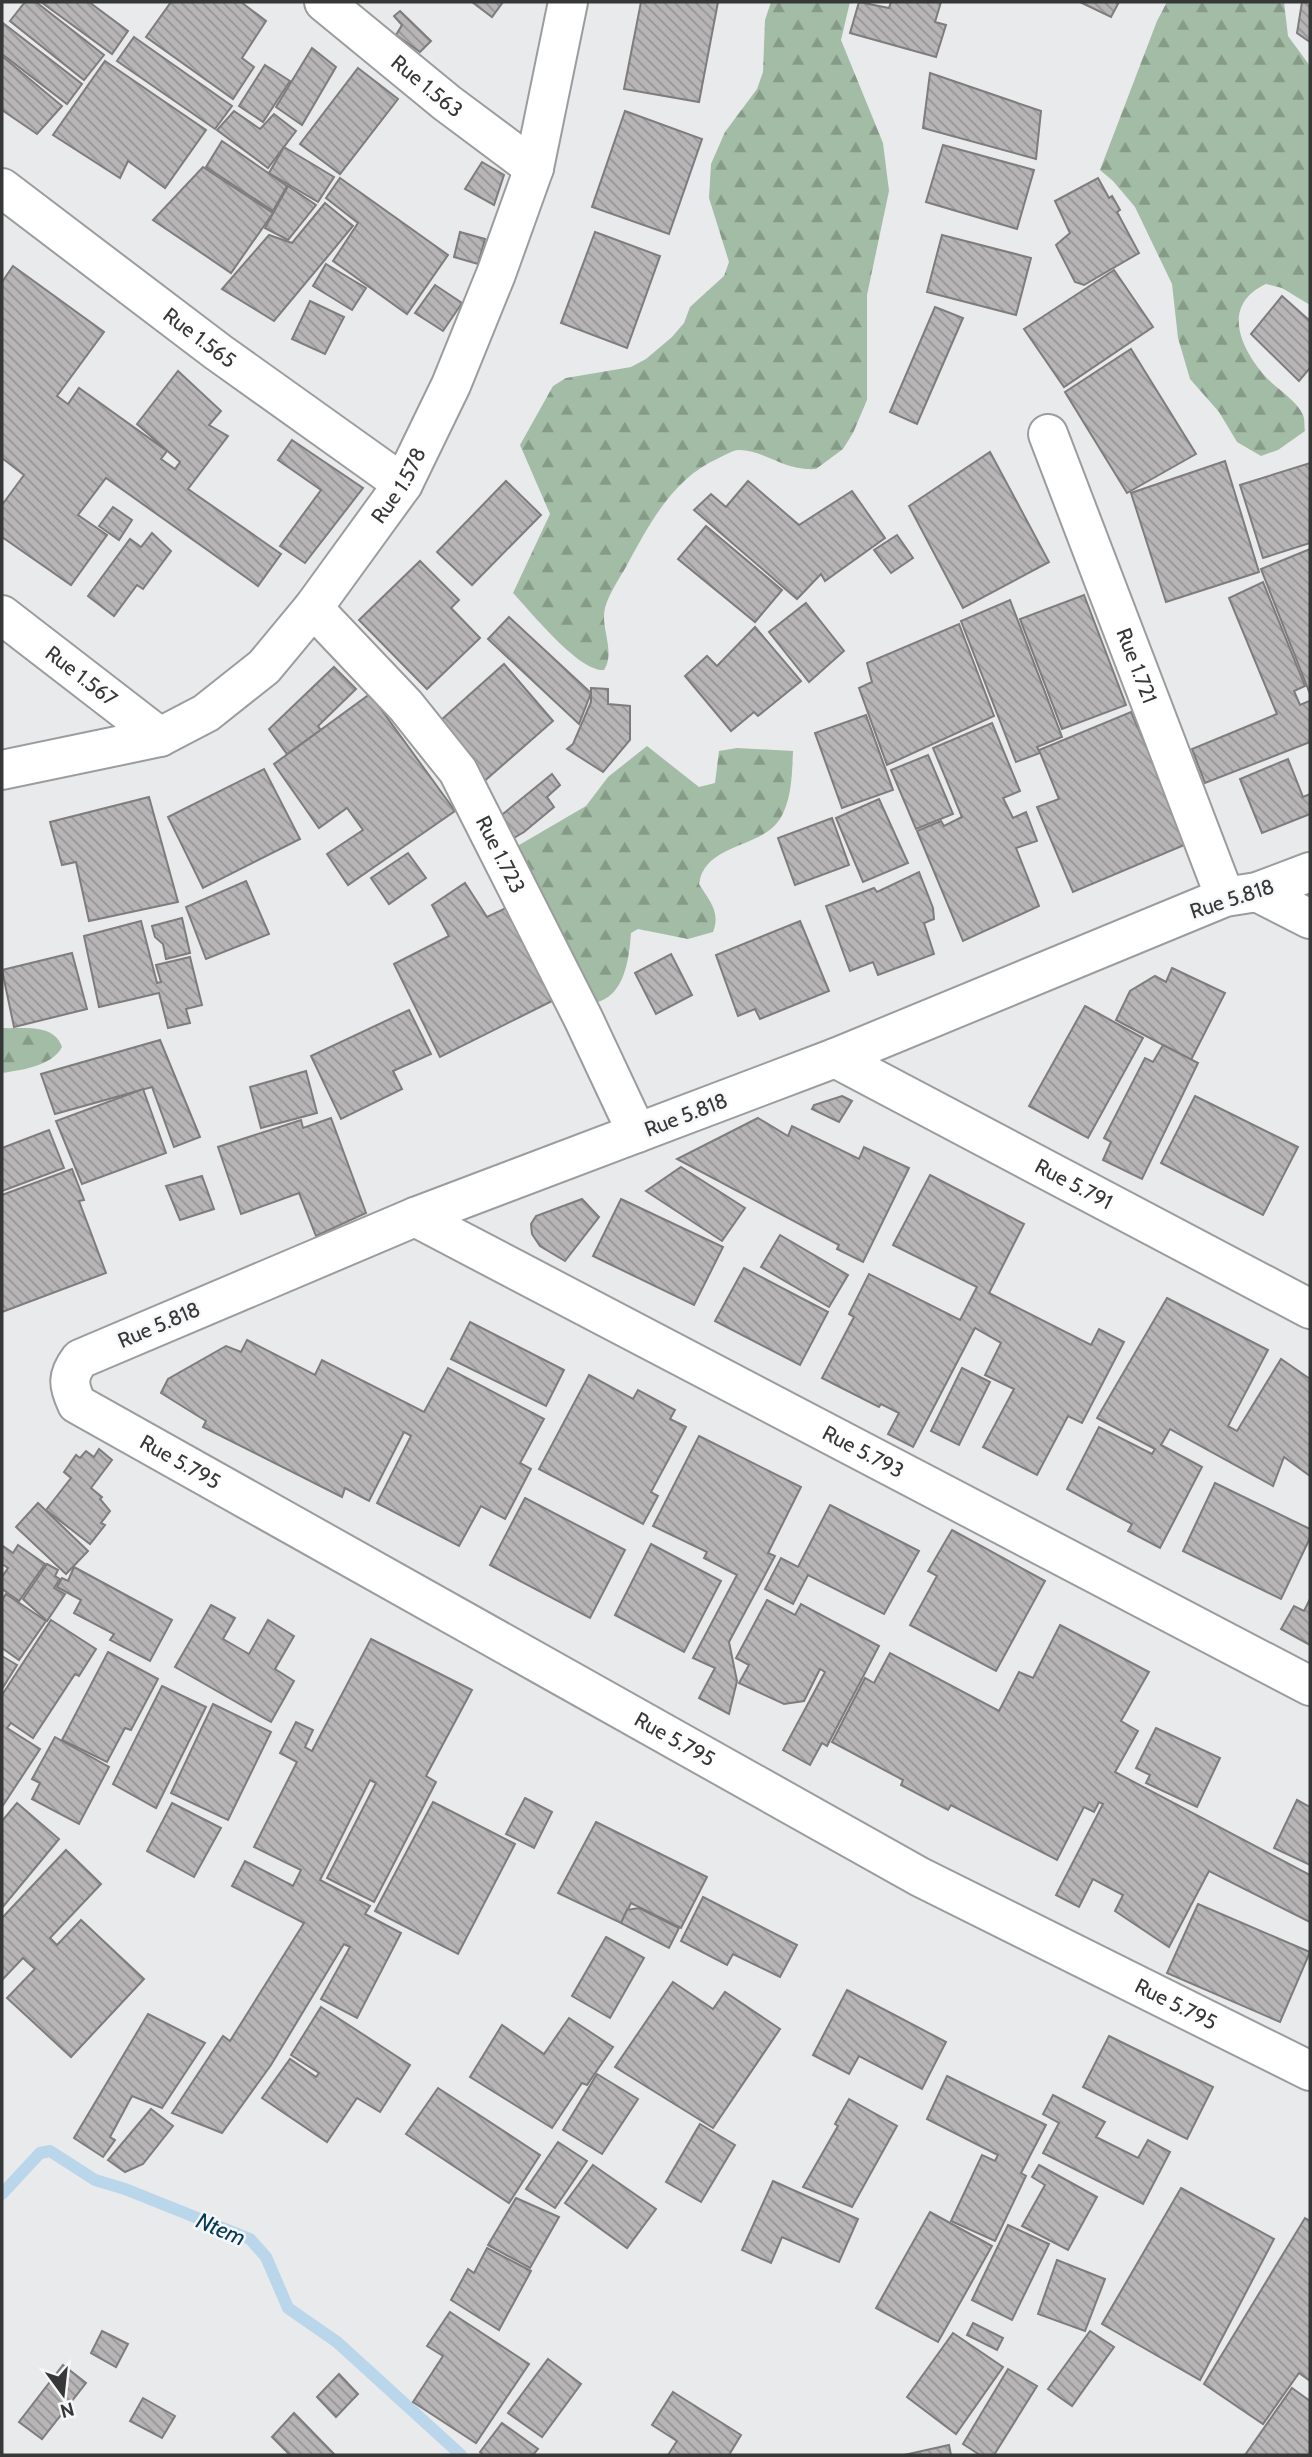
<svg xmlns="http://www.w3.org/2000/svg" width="1312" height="2457" font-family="Cabin,sans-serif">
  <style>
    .forest { fill: url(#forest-firs) }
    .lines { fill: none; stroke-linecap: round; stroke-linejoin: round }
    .stream { stroke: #bad6ea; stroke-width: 12 }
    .building { fill: url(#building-back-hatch); stroke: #7e7c7d; stroke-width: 2 }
    .minor-casing { stroke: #9b9c9e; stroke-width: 42 }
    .minor { stroke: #fff; stroke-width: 38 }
    .labels { text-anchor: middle; stroke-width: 5; stroke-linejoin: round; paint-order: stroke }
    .street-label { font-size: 21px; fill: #363737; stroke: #f6f7f9 }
    .water-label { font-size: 23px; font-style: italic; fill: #043955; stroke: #f6f7f9 }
  </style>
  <defs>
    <pattern id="forest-firs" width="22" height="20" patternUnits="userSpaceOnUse" patternTransform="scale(1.75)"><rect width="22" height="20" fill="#a3bca6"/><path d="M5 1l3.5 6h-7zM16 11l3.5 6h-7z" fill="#869a88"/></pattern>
    <pattern id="building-back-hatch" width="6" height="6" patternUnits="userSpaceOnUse" patternTransform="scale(1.75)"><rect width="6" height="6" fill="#b7b5b6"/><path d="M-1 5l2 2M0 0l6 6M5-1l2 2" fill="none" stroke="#969495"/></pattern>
  </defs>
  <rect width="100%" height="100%" fill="#e9eaec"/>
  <g class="forest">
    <path d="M771 2H850L841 40 883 143 889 191 867 295V400L853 433 843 449 816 469C783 471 765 450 739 450 733 450 725 455 719 458 673 478 650 523 627 565 620 578 609 593 605 608 600 628 616 652 604 670 579 672 531 612 513 593L550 514 520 445 553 386 566 378 631 367 646 359 672 337 684 323 690 307 724 276 729 262 709 198 711 164 725 132 757 89 763 72 765 20Z"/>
    <path d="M1167 2H1284L1288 36 1310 66V305L1282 288 1266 284C1221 305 1240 347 1264 375 1275 388 1297 400 1303 415 1305 420 1304 426 1305 431L1278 450 1261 456 1237 442 1219 412 1190 379 1178 338 1172 284 1135 207 1113 181 1100 170 1157 21Z"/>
    <path d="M647 746 699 787 715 783 719 751 737 748 793 751C792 773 792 800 780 819 761 849 705 843 699 884 709 900 721 912 713 932L688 939 638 929 631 933C629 959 625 997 594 1003L514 848 586 806 608 777Z"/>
    <path d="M2 1028C23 1029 54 1023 62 1047 52 1066 22 1070 2 1073Z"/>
  </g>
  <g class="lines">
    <path class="stream" d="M2 2194 40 2153 50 2151 95 2180 125 2189 250 2239 266 2257 288 2308 337 2342 461 2455"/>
  </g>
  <g class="building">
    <path d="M25 2H36L104 55 84 80 10 21Z"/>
    <path d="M41 2H89L128 31 112 54Z"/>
    <path d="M171 2H241L266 21 242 58 254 67 233 99 146 37Z"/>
    <path d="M472 2H503L492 17Z"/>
    <path d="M641 2H718L699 102 624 89Z"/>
    <path d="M859 2 889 8 891 2H941L935 22 946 25 936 57 850 33Z"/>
    <path d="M1080 2H1119L1111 17Z"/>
    <path d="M1302 2H1310V42L1297 33Z"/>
    <path d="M400 11 431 41 420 52 396 35 402 25 394 16Z"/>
    <path d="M3 23 82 84 67 104 2 54Z"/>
    <path d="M134 37 232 106 215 129 117 61Z"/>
    <path d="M312 48 336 67 302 125 276 107Z"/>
    <path d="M2 56 62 106 37 134 2 110Z"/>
    <path d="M105 61 206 130 165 188 128 161 120 178 53 135Z"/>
    <path d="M265 65 290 81 263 122 239 106Z"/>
    <path d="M358 68 398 99 340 174 300 144Z"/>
    <path d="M930 73 1041 111 1036 159 923 128Z"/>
    <path d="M234 111 260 129 274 114 296 131 268 168 217 130Z"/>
    <path d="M625 111 702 139 669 234 592 207Z"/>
    <path d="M222 141 287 186 273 211 206 167Z"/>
    <path d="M943 145 1034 170 1017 229 926 202Z"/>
    <path d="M284 147 334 177 318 202 269 173Z"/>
    <path d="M482 162 504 175 494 205 465 189Z"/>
    <path d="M203 167 273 213 231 273 153 220Z"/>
    <path d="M340 178 448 255 407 314 333 261 358 223 326 198Z"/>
    <path d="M1098 178 1109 198 1112 196 1120 210 1117 212 1139 253 1084 285 1075 282 1056 245 1070 233 1055 201Z"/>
    <path d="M288 186 316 205 288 240 265 228Z"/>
    <path d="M325 203 353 226 274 321 222 289 269 235 292 243Z"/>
    <path d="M460 232 485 239 478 264 454 257Z"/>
    <path d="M595 232 660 256 627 348 561 323Z"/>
    <path d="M942 235 1031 258 1016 315 927 292Z"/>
    <path d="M326 264 366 288 352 310 313 286Z"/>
    <path d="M13 266 104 332 57 396 68 404 79 388 167 451 161 459 175 469 180 462 137 424 178 371 221 411 209 425 228 436 188 489 281 554 258 586 106 478 78 515 107 535 71 585 2 537V505L24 475 2 458V282Z"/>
    <path d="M1114 270 1153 327 1064 387 1024 329Z"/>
    <path d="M435 285 462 303 443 331 415 313Z"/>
    <path d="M1282 296 1310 321V368L1299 381 1251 334Z"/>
    <path d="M310 301 344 317 325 354 292 339Z"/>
    <path d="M935 307 963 318 917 424 890 412Z"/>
    <path d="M1131 349 1196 454 1127 493 1065 392Z"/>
    <path d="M292 440 363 488 305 563 280 546 321 490 278 460Z"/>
    <path d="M990 452 1049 562 963 608 909 506Z"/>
    <path d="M1225 461 1259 572 1166 602 1131 493Z"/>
    <path d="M1310 463V543L1263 558 1240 485Z"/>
    <path d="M506 481 541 515 472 585 437 552Z"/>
    <path d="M748 481 799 525 852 491 885 538 825 581 821 574 797 599 694 510 711 494 726 507Z"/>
    <path d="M113 507 132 520 119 540 99 526Z"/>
    <path d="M706 526 782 590 755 622 678 559Z"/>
    <path d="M152 533 171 551 143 589 137 585 114 616 88 596 130 539 141 547Z"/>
    <path d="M897 535 913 558 891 573 874 550Z"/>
    <path d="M1310 549V694L1261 569Z"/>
    <path d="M420 561 459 600 451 608 480 638 427 689 359 620Z"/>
    <path d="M1263 582 1305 686 1294 691 1300 705 1309 701 1310 704V742L1205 783 1192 749 1277 714 1229 598Z"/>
    <path d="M1084 595 1126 705 1062 729 1020 619Z"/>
    <path d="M1010 600 1062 737 1037 747 1040 753 1016 762 961 621Z"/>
    <path d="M806 603 844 651 809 682 769 632Z"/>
    <path d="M509 617 591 693 579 724 488 639Z"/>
    <path d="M959 624 994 716 887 765 859 688 872 682 867 663Z"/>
    <path d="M755 627 801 681 758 716 754 712 731 731 685 676 707 656 717 666Z"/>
    <path d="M504 664 553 721 481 784 432 728Z"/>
    <path d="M334 667 356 689 318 726 321 730 287 754 269 729Z"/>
    <path d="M591 688 608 689V704L630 706V740L603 772 567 749 573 744 591 702Z"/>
    <path d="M370 694 455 811 348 885 327 854 363 830 347 808 319 828 274 764Z"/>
    <path d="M1131 712 1189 843 1073 892 1037 807 1059 799 1039 750Z"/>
    <path d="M866 715 893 790 842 808 815 733Z"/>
    <path d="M992 723 1020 791 1003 798 1013 818 1026 812 1037 841 1016 848 1039 906 963 941 917 831 941 821 944 826 962 817 933 748Z"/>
    <path d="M928 755 953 814 916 829 891 770Z"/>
    <path d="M1288 759 1303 797 1310 794V814L1262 833 1240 779Z"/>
    <path d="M264 769 300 839 203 888 168 817Z"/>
    <path d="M552 774 560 785 547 797 554 807 524 832 493 850 482 831Z"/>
    <path d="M149 797 178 902 89 921 76 862 62 865 50 822Z"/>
    <path d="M879 799 908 863 863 882 836 818Z"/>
    <path d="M832 818 849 865 795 885 778 838Z"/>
    <path d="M408 853 426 878 389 904 371 878Z"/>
    <path d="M919 872 933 908 934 919 924 923 934 954 878 975 873 962 850 971 826 906 874 888 877 892Z"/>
    <path d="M246 881 269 934 206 959 186 907Z"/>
    <path d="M465 883 487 917 508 907 554 1000 440 1057 394 964 449 936 432 905Z"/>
    <path d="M182 918 190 953 166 959 163 944 155 937 152 926Z"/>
    <path d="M141 921 157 983 161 982 156 965 190 957 202 1005 186 1009 190 1023 168 1028 159 993 99 1007 84 936Z"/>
    <path d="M800 921 829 991 760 1019 755 1009 738 1016 716 955Z"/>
    <path d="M72 953 87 1009 14 1027 2 970Z"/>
    <path d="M671 954 692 995 656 1014 635 973Z"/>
    <path d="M1172 968 1225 993 1191 1060 1116 1020 1130 991 1155 976 1166 982Z"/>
    <path d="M1085 1006 1143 1038 1088 1138 1029 1106Z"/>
    <path d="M409 1010 431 1054 393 1071 402 1089 341 1119 311 1056Z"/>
    <path d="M160 1040 200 1137 174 1147 152 1087 55 1114 41 1074Z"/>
    <path d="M1163 1045 1198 1063 1142 1179 1103 1160 1111 1142 1104 1138 1145 1058 1153 1062Z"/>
    <path d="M306 1071 317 1113 261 1128 250 1087Z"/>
    <path d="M143 1089 166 1153 82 1184 56 1121Z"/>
    <path d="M842 1096 852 1101 839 1122 812 1109 814 1105Z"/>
    <path d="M1195 1096 1298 1147 1263 1215 1161 1163Z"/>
    <path d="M331 1118 366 1213 316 1236 299 1193 241 1214 218 1147 301 1120 303 1128Z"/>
    <path d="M758 1118 788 1136 792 1126 859 1159 864 1147 909 1168 863 1262 837 1249 839 1245 677 1159Z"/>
    <path d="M49 1130 64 1168 2 1191V1148Z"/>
    <path d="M681 1167 745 1208 722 1241 646 1191Z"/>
    <path d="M72 1169 84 1200 79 1201 106 1273 2 1312V1195Z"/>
    <path d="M930 1175 1024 1224 989 1293 1091 1345 1099 1329 1124 1342 1082 1423 1068 1416 1037 1475 983 1447 1014 1389 985 1375 1001 1343 975 1328 913 1447 888 1434 899 1413 881 1404 879 1407 822 1378 854 1317 849 1314 869 1274 960 1320 977 1287 893 1245Z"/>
    <path d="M202 1176 214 1209 180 1220 166 1186Z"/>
    <path d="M582 1199 599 1217 565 1261 540 1246 532 1234 531 1224 536 1216Z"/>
    <path d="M621 1199 723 1247 694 1305 593 1256Z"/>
    <path d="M780 1235 848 1275 829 1307 761 1267Z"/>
    <path d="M744 1268 828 1312 800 1365 715 1321Z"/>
    <path d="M1167 1298 1268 1350 1228 1426 1237 1431 1281 1359 1310 1379V1476L1284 1457 1273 1486 1170 1429 1161 1445 1202 1467 1160 1548 1128 1531 1132 1524 1067 1489 1099 1427 1152 1454 1155 1449 1097 1418Z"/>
    <path d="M470 1322 564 1370 546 1406 451 1359Z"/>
    <path d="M247 1340 315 1375 322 1360 424 1412 448 1368 544 1419 520 1463 531 1469 505 1519 481 1506 459 1546 377 1503 411 1436 404 1432 369 1501 345 1488 342 1497 203 1427 206 1421 161 1393 168 1379 226 1346 241 1352Z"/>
    <path d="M962 1368 990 1382 959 1445 931 1431Z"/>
    <path d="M589 1375 633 1399 638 1390 675 1410 670 1419 686 1427 651 1492 658 1496 643 1524 539 1469Z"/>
    <path d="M699 1436 801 1487 768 1553 775 1556 729 1642 737 1681 729 1714 699 1698 715 1668 693 1658 737 1575 704 1558 707 1552 653 1526Z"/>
    <path d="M99 1449 112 1460 91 1488 102 1497 100 1499 110 1511 101 1523 105 1525 90 1544 46 1510 71 1478 64 1472 76 1455 80 1458 86 1451 94 1457Z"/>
    <path d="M1215 1483 1310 1529V1538L1281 1599 1183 1551Z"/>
    <path d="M525 1498 625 1550 590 1618 490 1565Z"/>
    <path d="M38 1503 88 1551 66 1574 16 1527Z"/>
    <path d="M830 1505 919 1551 884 1614 808 1575 793 1604 765 1589 781 1558 798 1567Z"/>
    <path d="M952 1530 1045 1581 996 1671 910 1625 937 1576 928 1571Z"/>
    <path d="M651 1544 721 1581 684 1652 615 1615Z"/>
    <path d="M18 1545 45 1564 19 1601 2 1589V1577L8 1568 2 1564V1548L3 1546 13 1553Z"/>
    <path d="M47 1564 58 1570 55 1576 60 1579 54 1588 65 1594 47 1621 23 1599Z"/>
    <path d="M74 1567 172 1620 150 1661 110 1640 114 1634 74 1613 81 1600 57 1587 62 1578 68 1581Z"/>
    <path d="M6 1594 46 1621 19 1660 2 1648V1600Z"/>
    <path d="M1310 1599V1645L1281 1629 1294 1606 1304 1611Z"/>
    <path d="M767 1600 795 1615 801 1604 879 1646 827 1746 822 1743 810 1765 783 1750 825 1672 820 1669 804 1701 784 1704 739 1683 749 1665 736 1658Z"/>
    <path d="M211 1605 235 1618 223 1639 249 1654 268 1620 294 1636 275 1669 294 1681 271 1722 175 1667Z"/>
    <path d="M51 1620 96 1649 79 1676 75 1674 33 1738 11 1723 7 1728 40 1749 2 1807V1695Z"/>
    <path d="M1060 1625 1149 1672 1121 1721 1138 1731 1115 1772 1310 1875V1922L1209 1871 1169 1947 1115 1911 1123 1895 1093 1879 1079 1907 1056 1895 1103 1804 1099 1802 1094 1812 1084 1807 1057 1860 951 1805 948 1810 901 1785 903 1780 832 1742 865 1678 874 1683 890 1653 999 1711 1019 1672 1033 1678Z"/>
    <path d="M371 1639 472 1690 426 1776 436 1782 374 1902 327 1878 376 1783 370 1780 320 1880 370 1906 365 1914 401 1933 357 2018 321 1999 350 1947 344 1944 271 2065 222 2133 172 2113 223 2036 230 2041 304 1923 232 1886 245 1861 293 1886 301 1870 254 1847 297 1762 280 1753 296 1722 313 1730 305 1747 312 1751Z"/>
    <path d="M108 1652 158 1679 131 1730 125 1728 107 1762 62 1740Z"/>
    <path d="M2 1656 17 1665 2 1689Z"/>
    <path d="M162 1686 206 1707 156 1808 113 1784Z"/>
    <path d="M213 1704 271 1732 228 1820 171 1793Z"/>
    <path d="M1156 1728 1220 1758 1197 1807 1146 1783 1150 1775 1136 1768Z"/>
    <path d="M55 1737 109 1767 79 1824 32 1799 40 1783 32 1779Z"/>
    <path d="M525 1798 552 1812 534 1848 506 1834Z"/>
    <path d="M1297 1800 1310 1807V1865L1274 1848Z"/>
    <path d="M433 1802 515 1844 458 1954 375 1911Z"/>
    <path d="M17 1803 59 1839 2 1908V1821Z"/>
    <path d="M172 1803 221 1828 194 1877 147 1851Z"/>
    <path d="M596 1822 707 1877 681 1928 631 1903 621 1923 558 1893Z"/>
    <path d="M66 1850 101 1884 50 1938 57 1945 81 1920 144 1979 71 2057 7 1998 35 1969 23 1958 2 1980V1918Z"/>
    <path d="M703 1897 797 1945 780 1977 733 1954 727 1965 681 1941Z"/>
    <path d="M1198 1904 1310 1952 1280 2022 1167 1973Z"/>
    <path d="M639 1908 679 1928 669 1948 621 1923 627 1910Z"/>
    <path d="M606 1937 644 1958 610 2018 572 1996Z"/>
    <path d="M673 1982 713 2009 725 1992 780 2029 713 2128 615 2067Z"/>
    <path d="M847 1990 946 2042 922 2089 859 2056 849 2074 813 2055Z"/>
    <path d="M321 2007 410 2065 380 2112 357 2098 327 2142 262 2098 290 2059 316 2077 319 2073 291 2055Z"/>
    <path d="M148 2014 205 2043 162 2108 132 2096 110 2137 115 2140 103 2157 74 2138Z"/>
    <path d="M569 2018 613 2047 587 2085 582 2083 552 2128 470 2077 502 2025 544 2054Z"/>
    <path d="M1109 2036 1213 2087 1187 2139 1083 2087Z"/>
    <path d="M597 2074 638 2099 602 2154 563 2130Z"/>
    <path d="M947 2076 1046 2125 1021 2173 1026 2176 995 2241 951 2221 982 2155 995 2161 998 2155 927 2119Z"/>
    <path d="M438 2088 540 2155 509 2203 406 2134Z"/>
    <path d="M1053 2095 1105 2122 1096 2137 1138 2158 1148 2140 1170 2152 1143 2204 1043 2153 1059 2123 1043 2114Z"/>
    <path d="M849 2099 897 2126 852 2207 803 2187 838 2126 835 2124Z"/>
    <path d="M151 2109 173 2126 143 2164 125 2172 108 2160Z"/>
    <path d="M700 2124 735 2145 701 2202 666 2182Z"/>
    <path d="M558 2142 587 2161 555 2208 526 2189Z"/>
    <path d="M593 2165 656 2209 627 2248 565 2203Z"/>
    <path d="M1039 2165 1097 2197 1068 2250 1022 2226 1045 2185 1032 2177Z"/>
    <path d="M773 2181 858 2219 839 2262 782 2237 771 2263 742 2250Z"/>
    <path d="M1181 2188 1274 2239 1200 2380 1102 2324Z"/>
    <path d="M516 2198 559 2217 530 2268 488 2245Z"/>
    <path d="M930 2212 992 2246 938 2342 876 2308Z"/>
    <path d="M1305 2218 1310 2221V2381L1299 2373 1263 2424 1204 2384Z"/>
    <path d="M1008 2225 1049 2244 1012 2320 972 2300Z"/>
    <path d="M487 2248 531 2271 499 2330 451 2300 468 2269 474 2273Z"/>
    <path d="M1057 2260 1105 2279 1085 2331 1038 2314Z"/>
    <path d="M450 2312 529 2364 476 2443 413 2402 443 2356 427 2346Z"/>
    <path d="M973 2323 1003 2338 997 2350 967 2335Z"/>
    <path d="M102 2331 128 2344 116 2367 91 2353Z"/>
    <path d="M1090 2331 1114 2347 1072 2406 1048 2389Z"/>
    <path d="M953 2333 1003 2367 956 2434 907 2397Z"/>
    <path d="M548 2359 581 2384 542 2437 508 2413Z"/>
    <path d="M63 2365 86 2383 42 2439 19 2422Z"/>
    <path d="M1008 2369 1037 2386 994 2455H980L963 2444Z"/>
    <path d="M339 2374 358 2394 336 2417 317 2397Z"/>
    <path d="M1292 2388 1310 2401V2455H1245Z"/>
    <path d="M673 2392 741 2435 729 2455H668L677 2441 652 2425Z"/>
    <path d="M143 2398 175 2416 162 2438 130 2421Z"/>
    <path d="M294 2413 335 2455H290L272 2437Z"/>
    <path d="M502 2423 538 2449 533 2455H484L480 2452Z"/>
    <path d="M949 2445 951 2455H904Z"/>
  </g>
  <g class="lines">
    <defs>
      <g id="minor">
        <path id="s1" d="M324 2 447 103 534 168"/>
        <path id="s2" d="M2 188 218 352 403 484"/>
        <path id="s3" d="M1048 434 1225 897"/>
        <path id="s4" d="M313 608 406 706 458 771 583 1018 637 1133"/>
        <path id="s5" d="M2 615 160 737"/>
        <path id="s6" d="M2 770 160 737 206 713 264 667 313 608 403 484 451 385 496 274 534 168 568 2"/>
        <path id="s7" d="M1310 872 1257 892 1225 897 835 1058 415 1217 80 1359C67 1376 68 1385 77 1404L920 1877 1310 2071"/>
        <path d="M1257 892 1310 919"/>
        <path id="s8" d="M835 1058 1310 1309"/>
        <path id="s9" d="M415 1217 1310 1686"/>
      </g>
    </defs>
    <use href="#minor" class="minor-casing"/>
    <use href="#minor" class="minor"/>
  </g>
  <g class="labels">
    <g class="street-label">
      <text dy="7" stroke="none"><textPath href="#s1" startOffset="133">Rue 1.563</textPath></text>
      <text dy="7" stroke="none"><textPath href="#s2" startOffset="248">Rue 1.565</textPath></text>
      <text dy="7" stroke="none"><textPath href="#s6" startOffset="514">Rue 1.578</textPath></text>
      <text dy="7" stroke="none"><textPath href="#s3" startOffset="248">Rue 1.721</textPath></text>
      <text dy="7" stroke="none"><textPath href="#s5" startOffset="100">Rue 1.567</textPath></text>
      <text dy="7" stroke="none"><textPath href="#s4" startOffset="312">Rue 1.723</textPath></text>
      <text transform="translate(1232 899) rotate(-18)" y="7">Rue 5.818</text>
      <text transform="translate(686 1115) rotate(-21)" y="7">Rue 5.818</text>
      <text dy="7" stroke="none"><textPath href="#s8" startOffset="270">Rue 5.791</textPath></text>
      <text transform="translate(159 1325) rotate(-23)" y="7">Rue 5.818</text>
      <text dy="7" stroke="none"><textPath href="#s9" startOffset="506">Rue 5.793</textPath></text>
      <text dy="7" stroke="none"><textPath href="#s7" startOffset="1491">Rue 5.795</textPath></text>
      <text dy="7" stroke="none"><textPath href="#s7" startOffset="2058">Rue 5.795</textPath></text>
      <text dy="7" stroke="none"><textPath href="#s7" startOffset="2625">Rue 5.795</textPath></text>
    </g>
    <g class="water-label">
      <text transform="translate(221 2229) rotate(23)" y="8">Ntem</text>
    </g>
  </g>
  <rect width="1312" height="2457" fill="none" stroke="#363737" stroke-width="7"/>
  <g transform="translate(63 2394) rotate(165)" stroke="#f6f7f9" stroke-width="5" paint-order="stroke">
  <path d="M0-5L12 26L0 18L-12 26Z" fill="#363737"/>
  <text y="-10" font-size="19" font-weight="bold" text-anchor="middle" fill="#363737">N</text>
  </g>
</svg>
